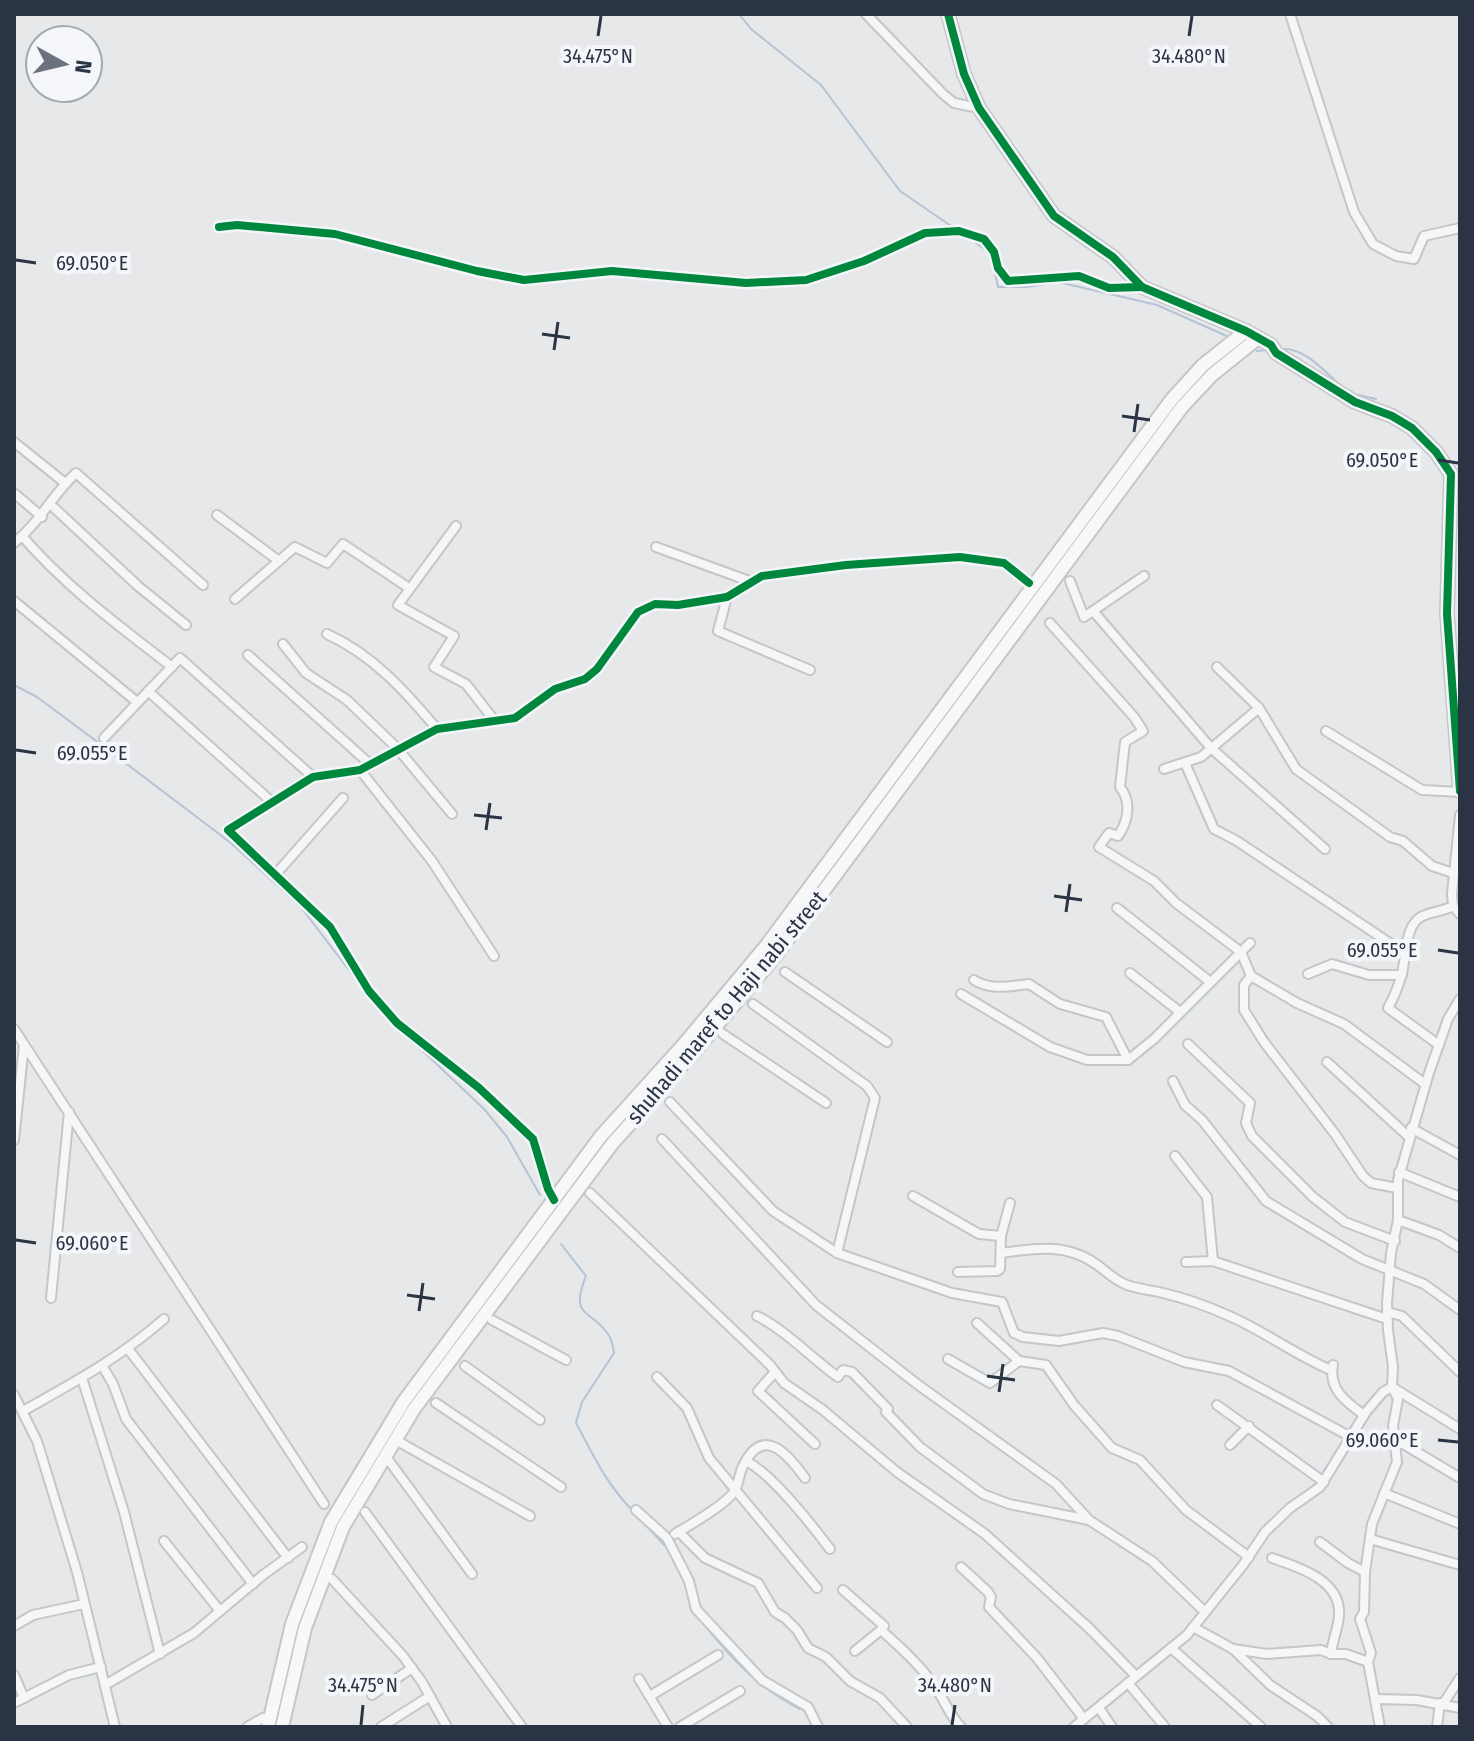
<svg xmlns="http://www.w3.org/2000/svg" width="1474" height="1741" font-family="'Fira Sans Condensed',sans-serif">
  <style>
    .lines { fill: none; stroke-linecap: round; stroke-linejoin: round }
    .stream { stroke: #b4c4d5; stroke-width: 2 }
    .street-casing { stroke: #c4c6c8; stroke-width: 12 }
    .secondary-casing { stroke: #c4c6c8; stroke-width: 16 }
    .street { stroke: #f5f6f7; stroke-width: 8 }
    .secondary { stroke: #f8f8f8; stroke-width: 12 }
    .cycleway-casing { stroke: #f4f6f9; stroke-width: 13 }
    .cycleway { stroke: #00873e; stroke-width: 8 }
    .ticks { fill: none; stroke: #2b3445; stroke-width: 3 }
    .labels { text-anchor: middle; stroke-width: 8; stroke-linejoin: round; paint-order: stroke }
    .street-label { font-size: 22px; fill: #2b3445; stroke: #f4f6f9 }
    .ticks-label { font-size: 20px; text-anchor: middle; fill: #2b3445; stroke: #f4f6f9; stroke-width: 8; stroke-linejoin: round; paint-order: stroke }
  </style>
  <rect width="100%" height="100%" fill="#e6e8ea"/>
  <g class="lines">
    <g class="stream">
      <path d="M739 14 751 29 821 85 900 191 954 228"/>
      <path d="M969 238 990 253"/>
      <path d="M993 263 998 287H1027L1058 282 1157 305 1229 337"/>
      <path d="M1282 349C1305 347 1326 373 1342 387"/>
      <path d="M1257 351 1267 350"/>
      <path d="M1354 394 1376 399"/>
      <path d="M14 685 37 697 107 749 231 843 300 906 361 986"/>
      <path d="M370 998 384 1014"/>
      <path d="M406 1035 485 1110 507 1137 540 1195"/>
      <path d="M561 1244 586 1276C569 1318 590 1308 608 1334 612 1339 613 1347 614 1353L582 1402 576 1423C593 1455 607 1485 633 1511"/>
      <path d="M640 1519 668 1549"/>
      <path d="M703 1623C732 1660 758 1687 800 1709"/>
    </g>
    <defs>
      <g id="street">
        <path d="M866 14 943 94 954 103 979 108"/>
        <path d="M1290 14 1354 212 1373 244 1396 256 1414 259 1424 236 1460 228"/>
        <path d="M219 227 237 225 335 234 477 271 524 280 612 271 746 283 806 280 864 261 925 233 959 231 984 239 994 252 998 268 1008 281 1079 276 1109 288 1142 287"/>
        <path d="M14 442 65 483"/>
        <path d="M14 493 42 517"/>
        <path d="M50 504 138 586 186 625"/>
        <path d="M217 515 279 561"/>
        <path d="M456 526 398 605 454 636 434 667 466 684 494 720"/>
        <path d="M22 536C66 587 119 626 172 667"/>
        <path d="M14 543C41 521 52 495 76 473L203 585"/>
        <path d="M656 547 752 582"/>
        <path d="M1070 581 1084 617 1144 576"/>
        <path d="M727 597 718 631 810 670"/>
        <path d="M235 599 295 547 327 563 343 544 409 588"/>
        <path d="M14 601 137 702"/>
        <path d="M1094 612 1211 748 1325 849"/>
        <path d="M1050 623 1134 717 1143 731 1125 742 1120 787C1132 802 1128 822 1118 836L1109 833 1099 847 1154 881 1176 903 1241 952 1251 976 1297 1003 1344 1024 1425 1084"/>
        <path d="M327 634C373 655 405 691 437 729"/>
        <path d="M283 644 306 673 347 700 397 748 452 814"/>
        <path d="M248 655 371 765"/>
        <path d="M1217 667 1259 708 1296 769 1390 837 1403 841 1432 866 1453 873"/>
        <path d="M148 691 273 803"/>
        <path d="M1326 731 1422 790 1460 792"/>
        <path d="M104 738 180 658 313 777"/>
        <path d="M1185 763 1214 829 1237 841 1406 954"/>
        <path d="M1164 769 1201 757 1259 708"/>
        <path d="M360 770 432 861 494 956"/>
        <path d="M1460 815 1452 894 1453 906 1460 914"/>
        <path d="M275 875 343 798"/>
        <path d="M1117 908 1209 981"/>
        <path d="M785 972 887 1042"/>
        <path d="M1130 973 1180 1012"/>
        <path d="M1308 974 1332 964 1369 975H1402"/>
        <path d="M1251 976 1244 985V1010L1264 1042 1335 1134 1363 1176 1371 1183 1397 1188"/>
        <path d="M974 980C991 991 1010 986 1029 984L1060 1004 1106 1017 1128 1060"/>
        <path d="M961 994 1050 1047 1087 1060H1128L1154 1039 1250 943"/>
        <path d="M753 1004 867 1086 875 1098 837 1253"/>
        <path d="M14 1029 324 1504"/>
        <path d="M723 1034 826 1103"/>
        <path d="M1188 1044 1250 1103 1246 1123 1252 1136 1313 1197 1345 1222 1395 1241"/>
        <path d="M1439 1045 1388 1008C1394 997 1399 985 1402 973 1406 957 1405 930 1418 919 1425 912 1443 912 1453 906"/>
        <path d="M1327 1062 1409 1137"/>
        <path d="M1173 1081 1185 1105 1202 1120 1266 1201 1362 1259 1424 1284 1460 1310"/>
        <path d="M670 1102 773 1211 837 1253 952 1293 1002 1302 1014 1333 1023 1337 1059 1341 1103 1333 1118 1336 1184 1362 1229 1371 1349 1436"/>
        <path d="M1411 1128 1460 1155"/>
        <path d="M662 1139 816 1305 917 1384 1056 1484 1089 1520 1152 1561 1205 1612"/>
        <path d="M14 1140 24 1045"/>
        <path d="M1175 1156 1207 1197 1213 1261"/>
        <path d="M1399 1172 1460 1197"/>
        <path d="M590 1193 770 1365 784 1383 823 1410 897 1472 985 1534 1089 1628 1136 1676"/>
        <path d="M913 1196 979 1234 1001 1236"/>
        <path d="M554 1200 548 1189 533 1139 479 1088 397 1023 369 991 330 927 228 830 313 777 360 770 437 729 515 718 555 689 585 679 597 669 638 612 655 604 678 605 727 597 762 576 846 565 960 557 1004 563 1029 583"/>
        <path d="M1398 1220 1439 1235 1460 1248"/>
        <path d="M1001 1253C1035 1248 1066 1243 1096 1264 1107 1272 1114 1280 1127 1285 1138 1289 1151 1290 1163 1293 1184 1298 1207 1306 1227 1315 1263 1330 1295 1355 1331 1370"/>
        <path d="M1186 1262 1213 1261 1387 1319"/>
        <path d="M958 1272 997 1271 1000 1269 1001 1236 1010 1203"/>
        <path d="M51 1298 69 1112"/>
        <path d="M1387 1312 1402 1316 1460 1372"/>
        <path d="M757 1316C787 1331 811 1358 838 1377L843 1370 852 1372 888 1409 886 1412 920 1447 983 1494 1009 1504 1089 1520"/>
        <path d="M492 1320 566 1360"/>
        <path d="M977 1323 1019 1361"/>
        <path d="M129 1350 288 1558"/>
        <path d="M948 1359 990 1383 1019 1361 1046 1365 1074 1405 1112 1448 1140 1460 1186 1510 1249 1557"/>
        <path d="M1333 1365C1328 1389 1346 1402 1364 1415"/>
        <path d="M465 1366 540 1420"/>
        <path d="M103 1367 113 1384 126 1419 253 1584"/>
        <path d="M775 1372 758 1391 815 1444"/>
        <path d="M657 1377 687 1408 709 1458 817 1588"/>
        <path d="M82 1378 124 1512 160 1654"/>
        <path d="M14 1395 37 1441 77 1572 115 1727"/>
        <path d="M436 1403 561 1487"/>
        <path d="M1217 1405 1324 1482"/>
        <path d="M23 1411C76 1381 118 1359 164 1319"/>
        <path d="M1395 1439 1460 1478"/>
        <path d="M401 1443 530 1516"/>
        <path d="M1230 1445 1249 1426"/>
        <path d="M387 1458 472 1574"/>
        <path d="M746 1461C772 1474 811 1524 830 1549"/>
        <path d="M1384 1493 1460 1524"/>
        <path d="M636 1510 667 1538 689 1581 696 1609 762 1680 808 1707 818 1727"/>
        <path d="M365 1512 522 1727"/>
        <path d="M679 1532 705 1558 758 1583 775 1612 785 1618 797 1630 808 1648 826 1657 850 1681 880 1698 907 1727"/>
        <path d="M675 1534C688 1526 729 1503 735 1490 739 1483 739 1474 743 1466 763 1425 787 1453 805 1478"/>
        <path d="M1370 1539 1460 1565"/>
        <path d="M164 1541 220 1611"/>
        <path d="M1320 1542 1348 1563 1365 1572"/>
        <path d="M1272 1558C1298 1567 1342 1580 1339 1616 1338 1629 1332 1642 1331 1654"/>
        <path d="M961 1567 988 1592 991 1597 989 1607 1037 1658 1084 1719"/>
        <path d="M332 1579 403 1656 422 1682 447 1727"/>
        <path d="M843 1590 884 1626 881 1630C900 1647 919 1664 934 1685 944 1699 949 1715 961 1727"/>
        <path d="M14 1626 33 1615 84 1604"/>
        <path d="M1193 1627 1233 1649 1270 1685 1317 1716 1328 1727"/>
        <path d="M1171 1648 1261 1727"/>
        <path d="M1233 1649 1267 1654 1321 1650 1331 1654H1346L1368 1662"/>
        <path d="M855 1651 881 1630"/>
        <path d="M14 1675 24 1698"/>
        <path d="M639 1679 668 1727"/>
        <path d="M1128 1683 1165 1727"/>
        <path d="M105 1685 194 1633 263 1575 302 1547"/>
        <path d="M372 1695 412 1668"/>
        <path d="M650 1696 718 1655"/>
        <path d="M1376 1699 1417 1700 1460 1708"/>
        <path d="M14 1703 69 1675 101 1667"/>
        <path d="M1443 1704 1460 1678"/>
        <path d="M1099 1708 1112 1727"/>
        <path d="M247 1727 263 1718"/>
        <path d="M381 1727 430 1696"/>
        <path d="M680 1727 740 1691"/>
        <path d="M1074 1727 1187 1635 1243 1565 1265 1532 1290 1508 1320 1487 1366 1412 1383 1392 1392 1387 1460 1429"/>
        <path d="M1380 1727 1368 1662 1371 1653 1360 1619 1364 1612 1365 1572 1372 1524 1397 1462 1393 1426 1398 1399 1392 1387 1393 1367 1388 1330 1387 1303 1391 1253 1398 1220V1180L1429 1073 1448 1019 1460 999"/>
        <path d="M1437 1727 1440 1703"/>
      </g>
      <g id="secondary">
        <path d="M948 14 964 74 979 108 1054 216 1113 257 1142 287 1246 331 1271 345 1276 353 1355 402 1392 416 1412 428 1436 452 1451 474 1447 614 1460 791"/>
        <path d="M268 1727 292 1624 331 1522 404 1401 601 1136 684 1044 766 946 1172 399 1203 365 1246 331"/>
        <path d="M282 1727 305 1628 343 1527 414 1409 612 1144 694 1052 777 954 1182 407 1212 375 1258 338"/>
      </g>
    </defs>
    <use href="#street" class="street-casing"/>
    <use href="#secondary" class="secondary-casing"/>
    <use href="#street" class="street"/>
    <use href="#secondary" class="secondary"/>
    <defs>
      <g id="cycleway">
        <path d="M948 14 964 74 979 108 1054 216 1113 257 1142 287 1246 331 1271 345 1276 353 1355 402 1392 416 1412 428 1436 452 1451 474 1447 614 1460 791"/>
        <path d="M219 227 237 225 335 234 477 271 524 280 612 271 746 283 806 280 864 261 925 233 959 231 984 239 994 252 998 268 1008 281 1079 276 1109 288 1142 287"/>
        <path d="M554 1200 548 1189 533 1139 479 1088 397 1023 369 991 330 927 228 830 313 777 360 770 437 729 515 718 555 689 585 679 597 669 638 612 655 604 678 605 727 597 762 576 846 565 960 557 1004 563 1029 583"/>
      </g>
    </defs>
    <use href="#cycleway" class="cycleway-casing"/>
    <use href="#cycleway" class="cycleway"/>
  </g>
  <path class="ticks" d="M598 36 601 16M1189 36 1192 16M16 260 36 263M542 334 570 338M554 350 558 322M1122 416 1150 420M1134 432 1138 404M1438 460 1458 463M16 750 36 753M474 815 502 818M486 830 490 803M1054 896 1082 900M1066 912 1070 884M1438 950 1458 953M16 1240 36 1243M407 1295 435 1299M419 1311 423 1283M987 1376 1015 1380M999 1392 1003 1364M1438 1440 1458 1442M361 1725 363 1705M952 1725 955 1705"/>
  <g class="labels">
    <g class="street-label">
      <text transform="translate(726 1007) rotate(-50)" y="8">shuhadi maref to Haji nabi street</text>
    </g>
  </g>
  <g class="ticks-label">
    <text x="598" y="63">34.475°N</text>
    <text x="1189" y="63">34.480°N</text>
    <text x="92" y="270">69.050°E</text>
    <text x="1382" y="467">69.050°E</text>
    <text x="92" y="760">69.055°E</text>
    <text x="1382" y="957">69.055°E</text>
    <text x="92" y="1250">69.060°E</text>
    <text x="1382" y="1447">69.060°E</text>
    <text x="363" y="1692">34.475°N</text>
    <text x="955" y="1692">34.480°N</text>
  </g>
  <rect width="1474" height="1741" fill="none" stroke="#2b3445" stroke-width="32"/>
  <g transform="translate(64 64) rotate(98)"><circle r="38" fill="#f4f6f9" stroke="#a4a8b1" stroke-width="2"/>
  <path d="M0-6L14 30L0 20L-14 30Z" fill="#6c737f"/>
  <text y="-12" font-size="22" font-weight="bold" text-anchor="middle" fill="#2b3445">N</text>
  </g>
</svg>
